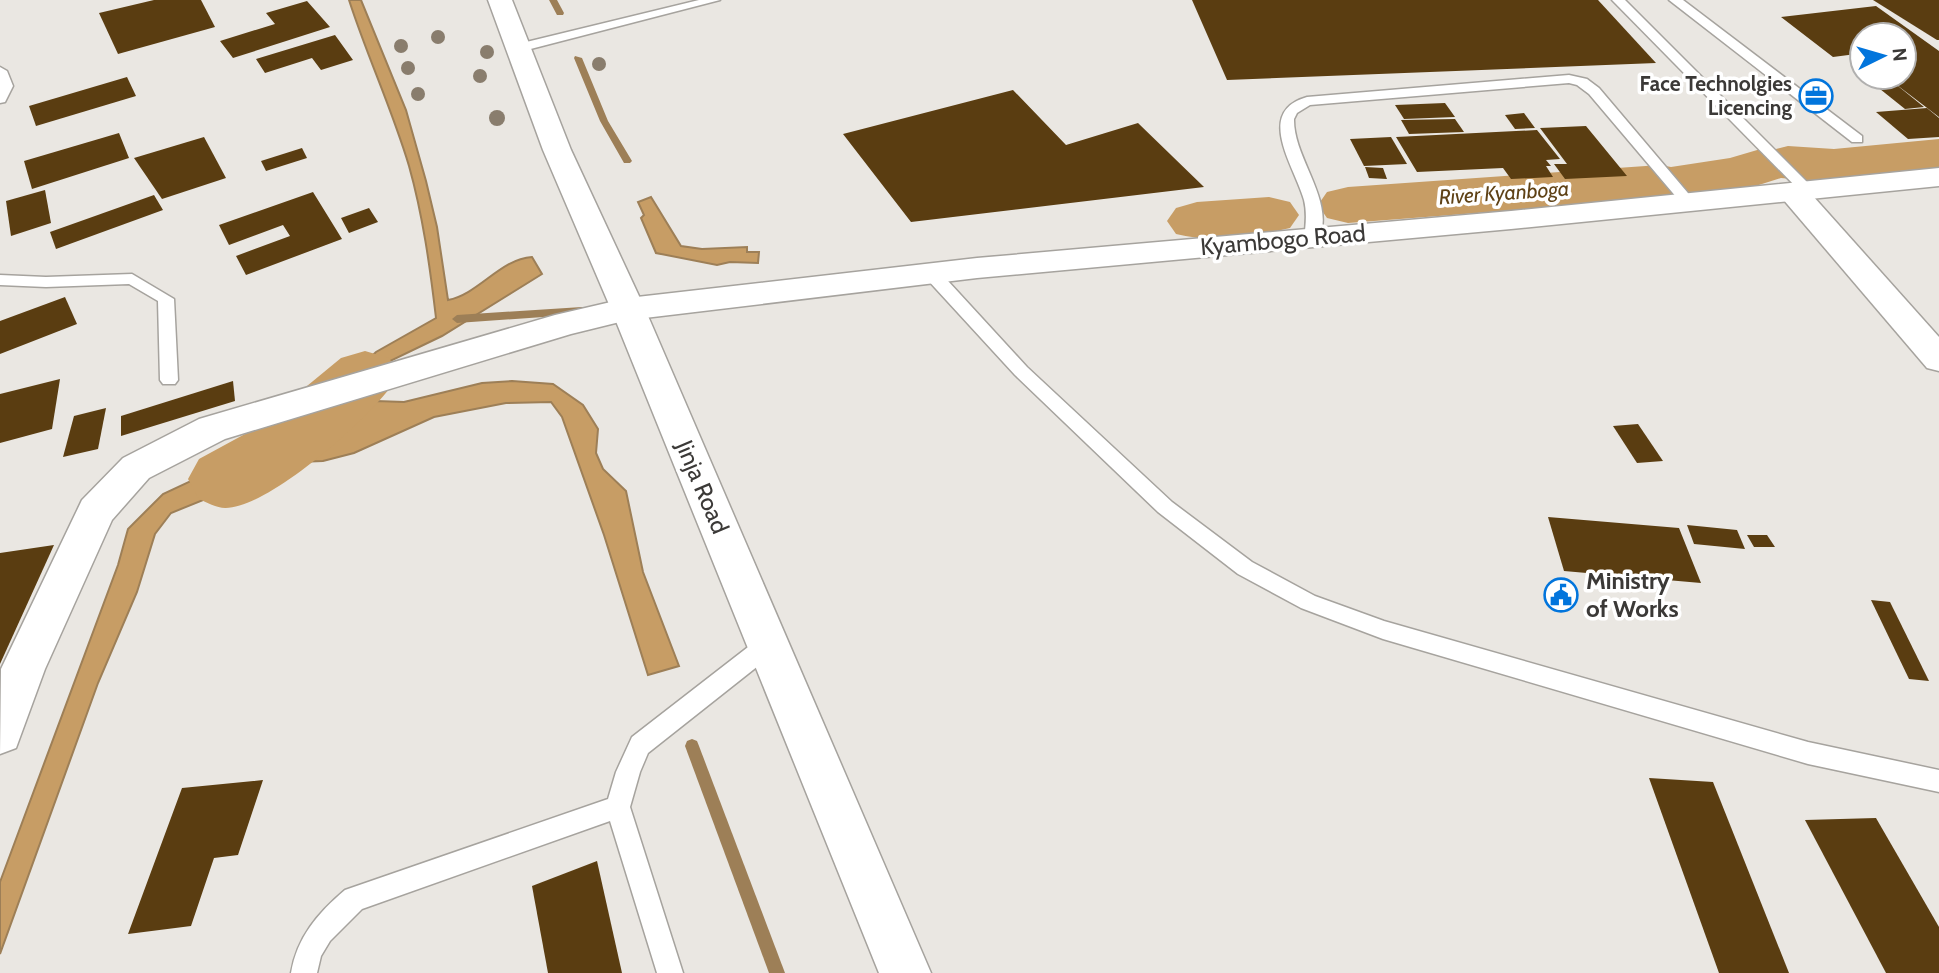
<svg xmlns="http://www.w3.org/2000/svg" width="1939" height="973" font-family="Cabin,sans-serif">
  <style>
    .water { fill: #c79d65; stroke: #9d7f57; stroke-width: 2 }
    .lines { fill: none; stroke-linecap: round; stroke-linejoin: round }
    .stream { fill: #9d7f57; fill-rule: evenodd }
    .river { fill: #c79d65; fill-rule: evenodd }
    .building { fill: #5a3d11 }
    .lane-casing { stroke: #a6a39e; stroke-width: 3 }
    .street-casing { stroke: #a6a39e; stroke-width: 3 }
    .secondary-casing { stroke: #a6a39e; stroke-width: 3 }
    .highway-casing { stroke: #a6a39e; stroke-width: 3 }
    .lane { fill: #fff; fill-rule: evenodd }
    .street { fill: #fff; fill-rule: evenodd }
    .secondary { fill: #fff; fill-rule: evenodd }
    .highway { fill: #fff; fill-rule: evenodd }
    .tree { fill: #897d6d }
    .labels { text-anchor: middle; stroke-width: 7; stroke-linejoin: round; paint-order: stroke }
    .far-poi-label { font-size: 21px; font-weight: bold; fill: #3b3937; stroke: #fff; text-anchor: end }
    .far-water-label { font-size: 21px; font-style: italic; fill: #5f4216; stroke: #fff }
    .street-label { font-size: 24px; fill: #3b3937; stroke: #fff }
    .poi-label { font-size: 24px; font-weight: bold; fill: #3b3937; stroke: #fff; text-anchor: start }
  </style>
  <rect width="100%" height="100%" fill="#eae7e2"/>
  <g class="water">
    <path d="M349 0H361L406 110 426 181 437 227 448 300C479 294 500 259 532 257L542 274 442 336 390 361 379 371 348 378 376 352 436 318C430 267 423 216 409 166 392 109 367 56 349 0Z"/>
    <path d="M651 197 681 246 702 249 747 247V252H759L758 263 730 262 717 265 656 253 641 218 644 215 638 202Z"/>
    <path d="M512 381 553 384 583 405 598 429 596 453 603 469 626 491 643 572 679 666 648 675 604 535 562 417 551 402 506 403 434 417 354 453 323 461 297 462 171 513 155 534 137 592 98 683 0 954V882L118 565 128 529 163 494 272 443 294 428 376 401 404 402 482 383Z"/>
  </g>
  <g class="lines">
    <g class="stream">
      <path d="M549 0H557L564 13 563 15H557Z"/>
      <path d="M575 56 582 58 608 121 632 161 630 163H624L600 121 574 58Z"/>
      <path d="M582 307 586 308 587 311 586 314 457 323 452 319 457 315Z"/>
      <path d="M692 739 697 741 699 746 785 973H769L685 746 687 741Z"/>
    </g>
    <g class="river">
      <path d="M1939 139V173L1834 183 1781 178 1740 191 1689 197 1679 195 1660 199 1348 223 1327 218 1318 205 1327 192 1348 187 1660 165 1671 167 1730 158 1764 148 1772 150 1788 146 1834 149Z"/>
      <path d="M1269 197 1290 202 1299 215 1290 228C1254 237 1212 243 1176 234L1167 221 1176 208 1197 202Z"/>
      <path d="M365 351 389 358 399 375C378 412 269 509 225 508 217 508 206 502 199 499L188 479 199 459 256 428 341 358Z"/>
    </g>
  </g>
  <g class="building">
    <path d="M154 0H201L215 27 118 54 99 13Z"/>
    <path d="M1192 0H1598L1656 63 1227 80Z"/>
    <path d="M1873 0H1939V40H1937Z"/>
    <path d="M307 1 330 27 233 58 220 41 275 24 266 13Z"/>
    <path d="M1876 6 1939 51V117L1893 82 1924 107 1905 109 1870 81 1890 80 1886 77H1904V35H1862V59L1856 54 1833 57 1781 17Z"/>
    <path d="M335 35 353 60 321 70 312 58 265 73 256 59Z"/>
    <path d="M127 77 136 96 36 126 29 106Z"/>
    <path d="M1013 90 1066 145 1138 123 1204 187 911 222 843 134Z"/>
    <path d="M1445 103 1455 117 1404 119 1395 105Z"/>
    <path d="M1927 108 1939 118V137L1908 139 1876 112Z"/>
    <path d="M1524 113 1535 128 1515 129 1505 115Z"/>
    <path d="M1455 119 1464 132 1409 134 1401 120Z"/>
    <path d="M1586 126 1627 176 1565 179 1554 164H1567L1540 128Z"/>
    <path d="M1537 130 1560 159 1546 160 1551 166H1546L1553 177 1511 179 1503 168 1417 172 1396 137Z"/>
    <path d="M119 133 129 158 32 189 24 161Z"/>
    <path d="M204 137 226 178 162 199 134 158Z"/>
    <path d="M1391 137 1407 164 1364 166 1350 139Z"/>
    <path d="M302 148 307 158 266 171 261 161Z"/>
    <path d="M1365 167 1383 168 1387 179 1369 178Z"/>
    <path d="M45 190 51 223 11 236 6 201Z"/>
    <path d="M313 192 342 239 246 275 236 256 290 236 283 225 229 245 219 225Z"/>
    <path d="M154 195 163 210 56 249 50 232Z"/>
    <path d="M369 208 378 222 349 233 341 218Z"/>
    <path d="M65 297 77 324 0 354V321Z"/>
    <path d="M60 379 52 429 0 443V394Z"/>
    <path d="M233 381 235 401 121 436V416Z"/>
    <path d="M106 408 98 449 63 457 74 416Z"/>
    <path d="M1638 424 1663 461 1637 463 1613 426Z"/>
    <path d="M1548 517 1679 528 1701 583 1564 571Z"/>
    <path d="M1687 525 1737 530 1745 549 1694 544Z"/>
    <path d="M1747 535H1767L1775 547H1754Z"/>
    <path d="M54 545 0 664V553Z"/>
    <path d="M1871 600 1890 602 1929 681 1909 679Z"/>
    <path d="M1649 778 1713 782 1789 973H1719Z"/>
    <path d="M263 780 238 855 214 858 191 926 128 934 182 788Z"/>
    <path d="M1876 818 1939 927V973H1886L1805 820Z"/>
    <path d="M597 861 622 973H548L532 886Z"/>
  </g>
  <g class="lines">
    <defs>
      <g id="lane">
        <path d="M699 0H720L519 52 513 48 514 45Z"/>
        <path d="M1612 0H1625L1813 188 1815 191 1813 194H1803Z"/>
        <path d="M1669 0H1683L1862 136V142H1852Z"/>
        <path d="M0 67 7 71 13 86 5 102 0 103Z"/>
        <path d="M1569 75 1587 79 1599 88 1693 199 1696 202 1693 205H1683L1589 94 1577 85 1569 83 1310 105 1297 113 1294 119C1293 159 1337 202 1318 241H1306L1304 238C1306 225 1307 212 1304 200 1295 167 1254 112 1307 97Z"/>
        <path d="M931 268 937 269 1027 367 1172 502 1252 562 1315 596 1384 621 1808 742 1939 770V792L1808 764 1383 639 1301 608 1238 574 1158 512 1015 375 925 277 923 273 925 269Z"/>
        <path d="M132 274 174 299 178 380 175 384H163L160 380 158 301 129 284 46 287 0 285V275L46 277Z"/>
        <path d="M769 635 777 637 780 644 777 651 648 753 640 772 630 807 683 973H657L610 821 362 909 330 941 321 956 317 973H291C297 937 318 913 345 890L608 799 616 772 632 737 761 637Z"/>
      </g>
      <g id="street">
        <path d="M1793 183 1804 186 1939 337V371L1927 368 1782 198 1778 192 1782 186Z"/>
        <path d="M628 298 640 301 645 309 640 317 571 334 225 439 149 478 112 520 45 669 16 748 0 754 1 669 82 500 123 458 199 419 555 315Z"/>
      </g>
      <path id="secondary" d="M1939 168V186L1511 229 977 278 628 320 616 317 611 309 616 301 628 298 977 258 1511 211Z"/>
      <path id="highway" d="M488 0H512L571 150 645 309 931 973H879L611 309 543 150Z"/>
    </defs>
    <use href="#lane" class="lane-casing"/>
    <use href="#street" class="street-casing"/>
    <use href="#secondary" class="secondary-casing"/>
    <use href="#highway" class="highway-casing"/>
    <use href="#lane" class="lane"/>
    <use href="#street" class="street"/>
    <use href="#secondary" class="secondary"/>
    <use href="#highway" class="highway"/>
  </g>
  <g class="tree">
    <circle cx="438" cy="37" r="7"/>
    <circle cx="401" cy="46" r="7"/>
    <circle cx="487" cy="52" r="7"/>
    <circle cx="599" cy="64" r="7"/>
    <circle cx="408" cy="68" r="7"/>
    <circle cx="480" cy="76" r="7"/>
    <circle cx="418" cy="94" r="7"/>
    <circle cx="497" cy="118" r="8"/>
  </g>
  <defs>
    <symbol id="office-ring" viewBox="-11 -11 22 22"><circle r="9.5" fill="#fff" stroke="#0275dc" stroke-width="1.5"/><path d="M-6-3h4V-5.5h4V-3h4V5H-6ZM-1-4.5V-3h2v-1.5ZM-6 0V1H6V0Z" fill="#0275dc"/></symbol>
    <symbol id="civic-ring" viewBox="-11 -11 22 22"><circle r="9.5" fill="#fff" stroke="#0275dc" stroke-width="1.5"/><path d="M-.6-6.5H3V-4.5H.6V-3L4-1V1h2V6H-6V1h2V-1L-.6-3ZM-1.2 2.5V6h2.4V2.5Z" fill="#0275dc"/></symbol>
  </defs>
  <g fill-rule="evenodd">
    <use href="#office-ring" x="1797" y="77" width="38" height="38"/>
    <use href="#civic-ring" x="1542" y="576" width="38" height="38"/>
  </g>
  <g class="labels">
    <g class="far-poi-label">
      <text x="1792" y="91">Face Technolgies<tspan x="1792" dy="24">Licencing</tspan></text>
    </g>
    <g class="far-water-label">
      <text transform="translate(1504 193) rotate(-4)" y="7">River Kyanboga</text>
    </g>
    <g class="street-label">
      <text transform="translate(1283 240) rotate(-5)" y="8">Kyambogo Road</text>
      <text transform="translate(702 487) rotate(67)" y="8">Jinja Road</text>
    </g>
    <g class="poi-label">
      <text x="1586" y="589">Ministry<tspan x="1586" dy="28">of Works</tspan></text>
    </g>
  </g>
  <g transform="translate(1883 56) rotate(85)"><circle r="33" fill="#ffffff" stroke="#b1b0af" stroke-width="2"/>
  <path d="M0-5L12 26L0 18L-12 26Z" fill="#0275dc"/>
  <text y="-10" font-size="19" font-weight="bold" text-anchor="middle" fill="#3b3937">N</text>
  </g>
</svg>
